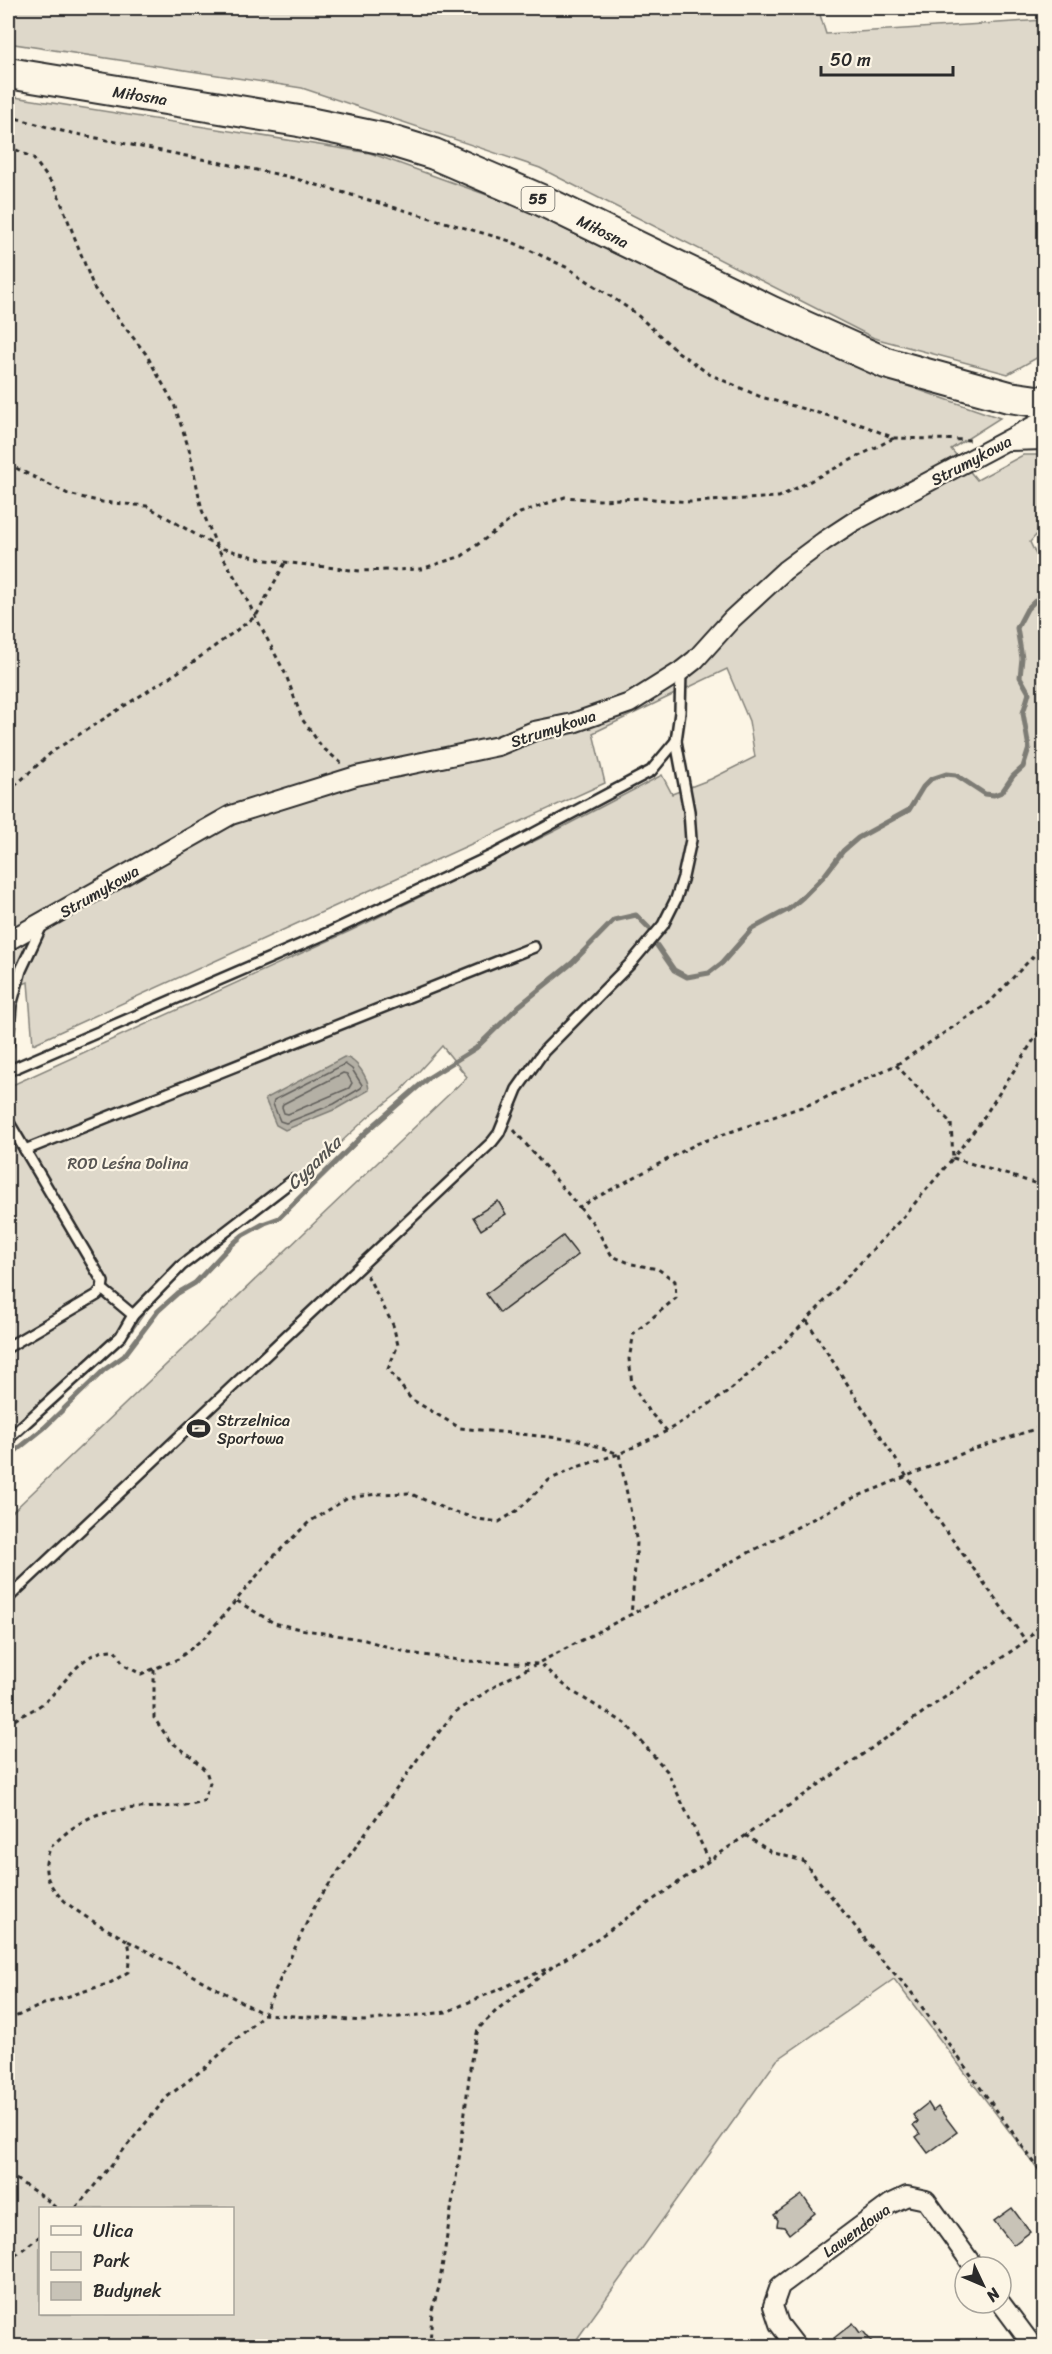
<svg xmlns="http://www.w3.org/2000/svg" width="1052" height="2354" font-family="Sriracha,sans-serif">
  <style>
    .green { fill: #ded8ca; stroke: #84827a; stroke-width: 1.5; fill-rule: evenodd }
    .water { fill: #b4b0a5; stroke: #7d7b74; stroke-width: 1.5 }
    .lines { fill: none; stroke-linecap: round; stroke-linejoin: round }
    .shore { stroke: #62605c; stroke-width: 1.5 }
    .stream { stroke: #7d7b74; stroke-width: 5 }
    .building { fill: #c8c3b7; stroke: #2b2b2b; stroke-width: 1.5 }
    .lane-casing { stroke: #2b2b2b; stroke-width: 14 }
    .street-casing { stroke: #2b2b2b; stroke-width: 22 }
    .primary-casing { stroke: #2b2b2b; stroke-width: 34 }
    .path { stroke: #2b2b2b; stroke-width: 3; stroke-dasharray: 4.5 4.5; stroke-linecap: butt }
    .lane { stroke: #fcf5e5; stroke-width: 9 }
    .street { stroke: #fcf5e5; stroke-width: 18 }
    .primary { stroke: #fcf5e5; stroke-width: 30 }
    .labels { text-anchor: middle; stroke-width: 4.5; stroke-linejoin: round; paint-order: stroke }
    .shield { fill: #fcf5e5; stroke: #6a6863; stroke-width: 1.5 }
    .shield-label { font-size: 15px; font-weight: bold; fill: #2b2b2b }
    .street-label { font-size: 16px; fill: #2b2b2b; stroke: #fcf5e5 }
    .park-label { font-size: 16px; fill: #585653; stroke: #fcf5e5 }
    .poi-label { font-size: 16px; fill: #2b2b2b; stroke: #fcf5e5; text-anchor: start }
    .water-label { font-size: 18px; font-style: italic; fill: #545350; stroke: #fcf5e5 }
  </style>
  <rect width="100%" height="100%" fill="#fcf5e5"/>
  <filter id="ink" filterUnits="userSpaceOnUse"><feTurbulence type="fractalNoise" baseFrequency=".0167" numOctaves="2"/><feDisplacementMap in="SourceGraphic" scale="12" xChannelSelector="R" yChannelSelector="G"/><feConvolveMatrix kernelMatrix="1 2 1 2 8 2 1 2 1" color-interpolation-filters="sRGB"/></filter>
  <g filter="url(#ink)">
    <g class="green">
      <path d="M8 8H818L826 34 1044 20V348L1042 355 1008 374 874 338 540 168 302 88 8 43Z"/>
      <path d="M8 96 370 153 515 205 738 314 896 382 1000 418 951 449 977 480 1023 455H1044V526L1030 542 1038 559 1044 560V2177L894 1979 777 2060 572 2346H8V1516L467 1077 442 1046 401 1091 368 1117 313 1168 181 1271 154 1299 130 1334 8 1445V1087L350 931 557 830 662 775 672 794 711 779 755 757 749 721 727 669 593 733 605 783 33 1044 28 982 8 990ZM40 2208H232V2314H40Z"/>
    </g>
    <path class="water" d="M344 1057C357 1059 368 1078 369 1090L336 1109 285 1130 276 1125 265 1099Z"/>
    <g class="lines">
      <g class="shore">
        <path d="M345 1064 352 1069 362 1085 361 1088 334 1104 286 1123 280 1121 273 1104 274 1100Z"/>
        <path d="M343 1073 347 1074 352 1083 349 1088 288 1114 284 1113 282 1107 283 1104Z"/>
      </g>
      <g class="stream">
        <path d="M656 944 674 970 687 977 709 973 722 963 752 929 789 909 803 897 824 876 843 851 858 838 909 810 923 787 931 779 946 774 956 775 985 794 994 795 1002 792 1013 776 1023 767 1029 748 1023 713 1029 693 1020 677 1022 658 1017 628 1027 609 1044 592"/>
        <path d="M8 1457 44 1428 104 1370 124 1356 158 1311 178 1293 195 1283 228 1248 243 1235 265 1223 279 1218 365 1133 428 1078 476 1048 519 1006 572 963 614 920 636 915 649 928"/>
      </g>
    </g>
    <g class="building">
      <path d="M498 1201 506 1214 481 1230 473 1217Z"/>
      <path d="M563 1236 578 1255 500 1313 486 1294Z"/>
      <path d="M928 2103 933 2111 938 2107 957 2132 928 2153 916 2137 920 2134 913 2125 918 2122 913 2115Z"/>
      <path d="M802 2195 815 2213 789 2234 784 2227 777 2226 778 2220 774 2215Z"/>
      <path d="M1012 2208 1030 2232 1013 2245 994 2221Z"/>
      <path d="M853 2323 860 2333 863 2331 875 2346H841L834 2338Z"/>
    </g>
    <g class="lines">
      <defs>
        <g id="lane">
          <path d="M8 1044 11 1006 21 970 42 925"/>
          <path d="M8 1071 330 932 497 853 651 771 676 741"/>
          <path d="M8 1121 103 1282 102 1289 97 1295 8 1347"/>
          <path d="M25 1150 534 947"/>
          <path d="M102 1289 133 1315 181 1266 293 1180"/>
          <path d="M8 1439 121 1336 133 1315"/>
          <path d="M8 1598 492 1142 499 1133 517 1089 544 1051 631 963 663 925 676 899 683 877 691 840 689 811 676 741 680 712 681 671"/>
        </g>
        <g id="street">
          <path d="M1010 441 1044 440"/>
          <path d="M8 941 231 815 356 776 498 746 534 731 573 723 630 703 681 671 695 660 732 619 785 570 824 541 853 522 1039 423 1044 415"/>
          <path d="M1001 2303 1033 2346"/>
          <path d="M796 2346 779 2324 773 2306 780 2286 890 2204 907 2196 926 2200 974 2267"/>
        </g>
        <path id="primary" d="M8 73 299 121 385 139 434 154 541 200 772 312 886 363 1009 397 1044 402"/>
      </defs>
      <use href="#lane" class="lane-casing"/>
      <use href="#street" class="street-casing"/>
      <use href="#primary" class="primary-casing"/>
      <g class="path">
        <path d="M8 116 62 131 286 176 510 241 568 268 634 312 678 352 709 374 761 397 865 426 894 438 970 440"/>
        <path d="M8 146 33 158 56 189 94 288 146 354 174 404 189 449 202 510 217 547 237 581 286 675 302 719 322 747 341 763"/>
        <path d="M8 464 68 494 102 502 147 506 217 547 266 560 360 571 421 569 462 556 520 513 565 497 599 500 642 498 690 502 779 497 894 438"/>
        <path d="M8 792 53 751 189 665 256 616 285 563"/>
        <path d="M1044 1024 980 1123 953 1158 1044 1186"/>
        <path d="M514 1130 579 1207 696 1144 816 1102 896 1065 989 1003 1044 945"/>
        <path d="M579 1207 593 1223 612 1256 632 1264 658 1269 675 1281 676 1298 634 1333 629 1359 632 1384 647 1409 667 1431"/>
        <path d="M367 1275 393 1325 398 1345 388 1369 411 1399 460 1428 579 1440 619 1454 637 1543 631 1616"/>
        <path d="M807 1321 907 1477 1026 1641"/>
        <path d="M237 1601 274 1623 300 1629 365 1640 409 1653 466 1661 540 1664 570 1690 626 1724 667 1771 709 1860"/>
        <path d="M8 1726C16 1717 26 1714 36 1708 64 1692 77 1649 115 1650L124 1665 141 1674 178 1659 205 1637 272 1558 309 1522 348 1498 377 1494 409 1493 445 1509 478 1519 499 1522 518 1510 549 1480 577 1467 619 1454 667 1431 728 1392 778 1349 806 1321 904 1216 953 1158 951 1123 896 1065"/>
        <path d="M745 1835 771 1852 803 1861 881 1959 909 1989 1044 2176"/>
        <path d="M128 1941 264 2014 364 2021 446 2012 551 1967"/>
        <path d="M8 2020 44 2004 110 1983 128 1972 130 1951 128 1941C100 1924 36 1897 47 1858 49 1851 50 1847 56 1842 68 1830 85 1818 102 1813 136 1804 170 1811 203 1801L210 1783 206 1771 192 1757 170 1741 154 1718V1669"/>
        <path d="M8 2174 46 2199 56 2208"/>
        <path d="M76 2208 167 2097 206 2067 264 2014 316 1903 419 1757 455 1712 500 1683 851 1499 966 1452 1044 1426"/>
        <path d="M8 2261 40 2236"/>
        <path d="M430 2346 432 2310 439 2287 461 2146 471 2060 478 2029 498 2009 555 1965 598 1938 1026 1641 1044 1621"/>
      </g>
      <use href="#lane" class="lane"/>
      <use href="#street" class="street"/>
      <use href="#primary" class="primary"/>
    </g>
  </g>
  <defs>
    <symbol id="stadium-bare" viewBox="-9 -9 18 18"><path d="M0-5a6.5 5 0 1 0 0 10a6.5 5 0 1 0 0-10ZM-3.5-1.8h7v3.6h-7Z" fill="#2b2b2b" stroke="#fcf5e5" stroke-width="2.5" paint-order="stroke"/></symbol>
  </defs>
  <g fill-rule="evenodd">
    <use href="#stadium-bare" x="182" y="1412" width="33" height="33"/>
  </g>
  <g class="labels">
    <rect class="shield" x="521.5" y="187" width="33" height="24" rx="4.5"/>
    <g class="shield-label">
      <text x="538" y="204">55</text>
    </g>
    <g class="street-label">
      <text transform="translate(140 95) rotate(9)" y="6">Miłosna</text>
      <text transform="translate(603 231) rotate(26)" y="6">Miłosna</text>
      <text transform="translate(971 460) rotate(-28)" y="6">Strumykowa</text>
      <text transform="translate(553 728) rotate(-18)" y="6">Strumykowa</text>
      <text transform="translate(99 891) rotate(-30)" y="6">Strumykowa</text>
      <text transform="translate(856 2230) rotate(-36)" y="6">Lawendowa</text>
    </g>
    <g class="park-label">
      <text x="128" y="1169">ROD Leśna Dolina</text>
    </g>
    <g class="poi-label">
      <text x="217" y="1426">Strzelnica<tspan x="217" dy="18">Sportowa</tspan></text>
    </g>
    <g class="water-label">
      <text transform="translate(314 1163) rotate(-44)" y="6">Cyganka</text>
    </g>
  </g>
  <rect width="1052" height="2354" fill="none" stroke="#fcf5e5" stroke-width="30"/>
  <rect x="15" y="15" width="1022" height="2324" fill="none" stroke="#2b2b2b" stroke-width="2" filter="url(#ink)"/>
  <rect x="39" y="2207" width="195" height="108" fill="#fcf5e5" stroke="#a8a49b" stroke-width="1.5"/>
  <rect x="51" y="2226" width="30" height="9" fill="#fcf5e5" stroke="#a8a49b" stroke-width="1.5"/>
  <text x="93" y="2237" font-size="18" fill="#2b2b2b">Ulica</text>
  <rect x="51" y="2252" width="30" height="18" fill="#ded8ca" stroke="#a8a49b" stroke-width="1.5"/>
  <text x="93" y="2267" font-size="18" fill="#2b2b2b">Park</text>
  <rect x="51" y="2282" width="30" height="18" fill="#c8c3b7" stroke="#a8a49b" stroke-width="1.5"/>
  <text x="93" y="2297" font-size="18" fill="#2b2b2b">Budynek</text>
  <g transform="translate(983 2285) rotate(134)"><circle r="28" fill="#fcf5e5" stroke="#a8a49b" stroke-width="1.5"/>
  <path d="M0-4.5L10 22L0 15L-10 22Z" fill="#2b2b2b"/>
  <text y="-9" font-size="16" font-weight="bold" text-anchor="middle" fill="#2b2b2b">N</text>
  </g>
  <path d="M821 66v9h132v-9" fill="none" stroke="#2b2b2b" stroke-width="3"/>
  <text x="830" y="66" font-size="18" fill="#2b2b2b" stroke="#fcf5e5" stroke-width="4.5" paint-order="stroke">50 m</text>
</svg>
